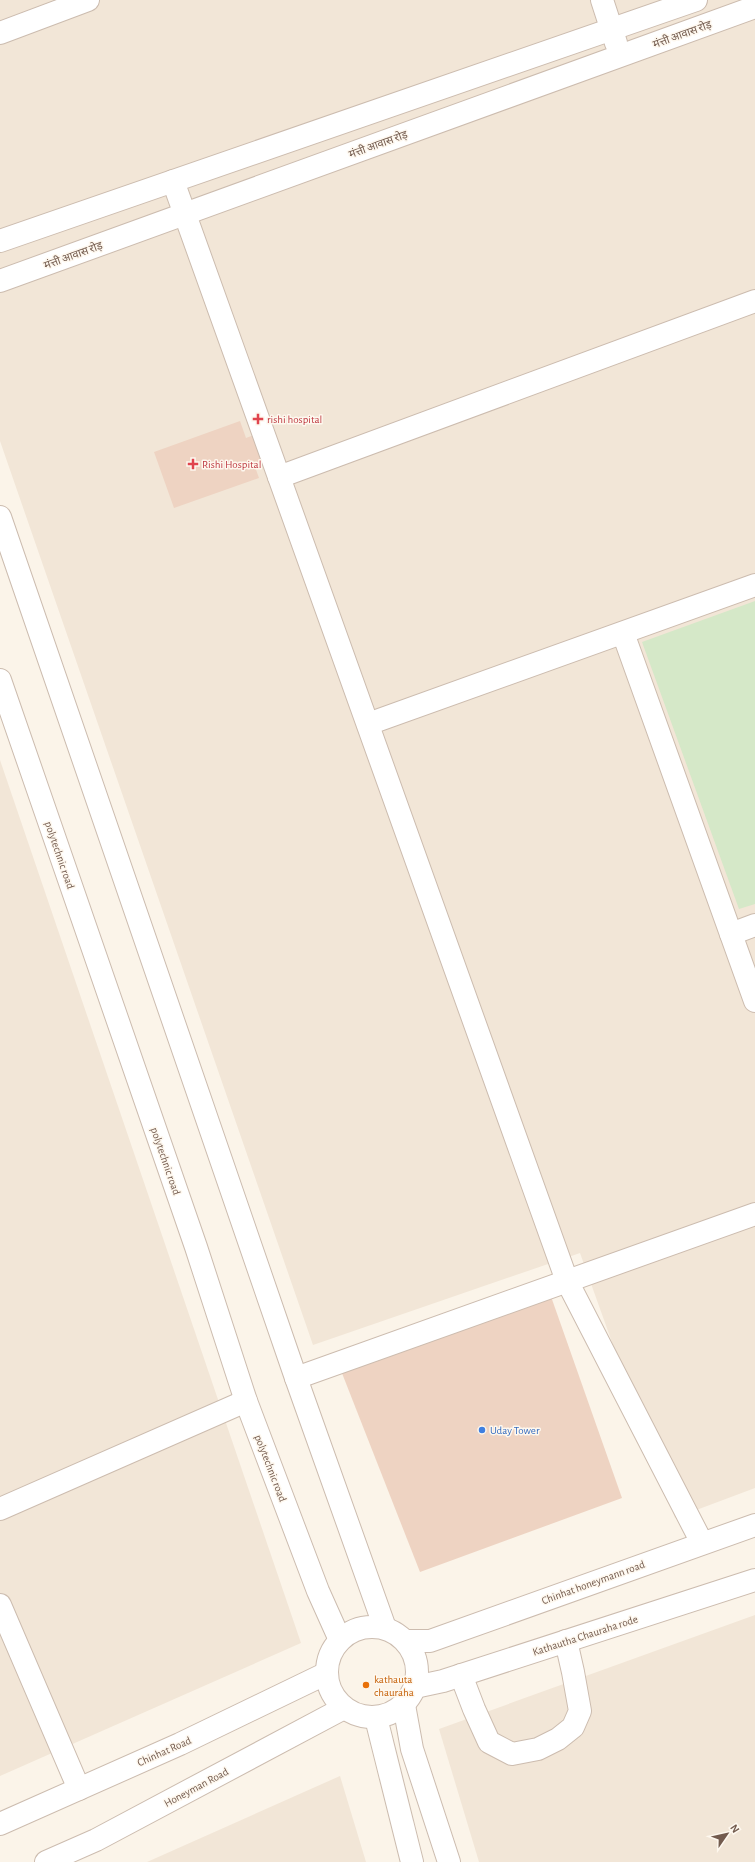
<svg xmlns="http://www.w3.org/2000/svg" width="755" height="1862" font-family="'Alegreya Sans','Noto Sans Devanagari',sans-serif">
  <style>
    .residential { fill: #f2e6d7 }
    .green { fill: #d5e8c8 }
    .building { fill: #eed3c2 }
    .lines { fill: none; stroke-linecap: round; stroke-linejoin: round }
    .minor-casing { stroke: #ccbcaf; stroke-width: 24 }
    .minor { stroke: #fff; stroke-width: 22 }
    .health-dot { fill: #e0444e; stroke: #fef8ef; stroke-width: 1.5 }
    .shop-dot { fill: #3f7fe0; stroke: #fef8ef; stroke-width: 1.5 }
    .food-dot { fill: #e8710a; stroke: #fef8ef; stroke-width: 1.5 }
    .labels { text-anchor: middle; stroke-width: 3; stroke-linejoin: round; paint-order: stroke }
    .street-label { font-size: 11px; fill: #735b4e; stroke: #fef8ef }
    .health-label { font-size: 11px; fill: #be3a42; stroke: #fef8ef; text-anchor: start }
    .shop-label { font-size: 11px; fill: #366cbe; stroke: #fef8ef; text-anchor: start }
    .food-label { font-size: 11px; fill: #c56008; stroke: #fef8ef; text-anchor: start }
  </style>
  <rect width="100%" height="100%" fill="#fbf4e9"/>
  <g class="residential">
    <path d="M0 0H755V1488L675 1518 580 1253 313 1345 0 441Z"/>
    <path d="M0 760 301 1643 0 1776Z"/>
    <path d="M755 1615V1862H479L439 1729Z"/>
    <path d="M340 1776 366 1862H147Z"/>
  </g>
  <path class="green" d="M755 601V904L739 909 642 642Z"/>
  <g class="building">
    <path d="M240 421 246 438 254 435 263 461 254 464 259 478 174 508 154 452Z"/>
    <path d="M548 1288 622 1498 420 1572 338 1363Z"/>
  </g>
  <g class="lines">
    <defs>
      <g id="minor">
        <path d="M602 0 616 43"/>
        <path d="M0 33 88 0"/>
        <path d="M173 181 567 1281 702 1543"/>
        <path d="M0 241 696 0"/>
        <path d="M0 281 755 7"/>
        <path d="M279 477 755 301"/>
        <path d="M0 517 296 1378 385 1628"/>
        <path d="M623 633 755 1001"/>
        <path d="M0 680 196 1247 246 1401 318 1591 340 1640"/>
        <path d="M368 724 755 585"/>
        <path d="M731 934 755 925"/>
        <path d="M296 1378 755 1214"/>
        <path d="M0 1509 246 1401"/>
        <path d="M0 1605 79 1789"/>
        <circle cx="372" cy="1672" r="45"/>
        <path d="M406 1641H430L755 1525"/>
        <path d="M461 1675 474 1709 489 1742 512 1754 538 1749 558 1739 573 1727 580 1711 573 1672 566 1641"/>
        <path d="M415 1687 443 1681 755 1580"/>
        <path d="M404 1705 412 1749 449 1862"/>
        <path d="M376 1718 412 1862"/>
        <path d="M0 1824 180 1744 327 1673"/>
        <path d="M46 1862 96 1840 344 1708"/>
      </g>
    </defs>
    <use href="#minor" class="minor-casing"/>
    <use href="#minor" class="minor"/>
  </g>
  <g class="health-dot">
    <path d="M256 413h4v4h4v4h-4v4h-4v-4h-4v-4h4z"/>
    <path d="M191 458h4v4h4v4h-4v4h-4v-4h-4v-4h4z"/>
  </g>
  <circle class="shop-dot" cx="482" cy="1430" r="4"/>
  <circle class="food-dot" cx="366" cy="1685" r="4"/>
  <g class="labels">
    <g class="street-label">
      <text transform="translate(682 34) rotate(-20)" y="4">मंत्ती आवास रोड़</text>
      <text transform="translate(378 144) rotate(-20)" y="4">मंत्ती आवास रोड़</text>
      <text transform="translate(73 255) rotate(-20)" y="4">मंत्ती आवास रोड़</text>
      <text transform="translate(60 855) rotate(71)" y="4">polytechnic road</text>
      <text transform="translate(166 1161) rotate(71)" y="4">polytechnic road</text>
      <text transform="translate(271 1468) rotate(69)" y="4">polytechnic road</text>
      <text transform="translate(593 1582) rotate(-20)" y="4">Chinhat honeymann road</text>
      <text transform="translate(585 1635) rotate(-18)" y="4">Kathautha Chauraha rode</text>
      <text transform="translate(164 1751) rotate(-24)" y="4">Chinhat Road</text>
      <text transform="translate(196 1787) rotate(-28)" y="4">Honeyman Road</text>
    </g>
    <g class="health-label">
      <text x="267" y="423">rishi hospital</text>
      <text x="202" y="468">Rishi Hospital</text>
    </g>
    <g class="shop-label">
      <text x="490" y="1434">Uday Tower</text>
    </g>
    <g class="food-label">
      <text x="374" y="1683">kathauta<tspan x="374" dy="13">chauraha</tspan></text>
    </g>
  </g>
  <g transform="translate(727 1834) rotate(56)" stroke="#fef8ef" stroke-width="3" paint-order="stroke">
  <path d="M0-3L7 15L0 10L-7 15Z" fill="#735b4e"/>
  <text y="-6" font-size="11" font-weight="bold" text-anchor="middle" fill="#735b4e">N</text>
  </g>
</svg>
